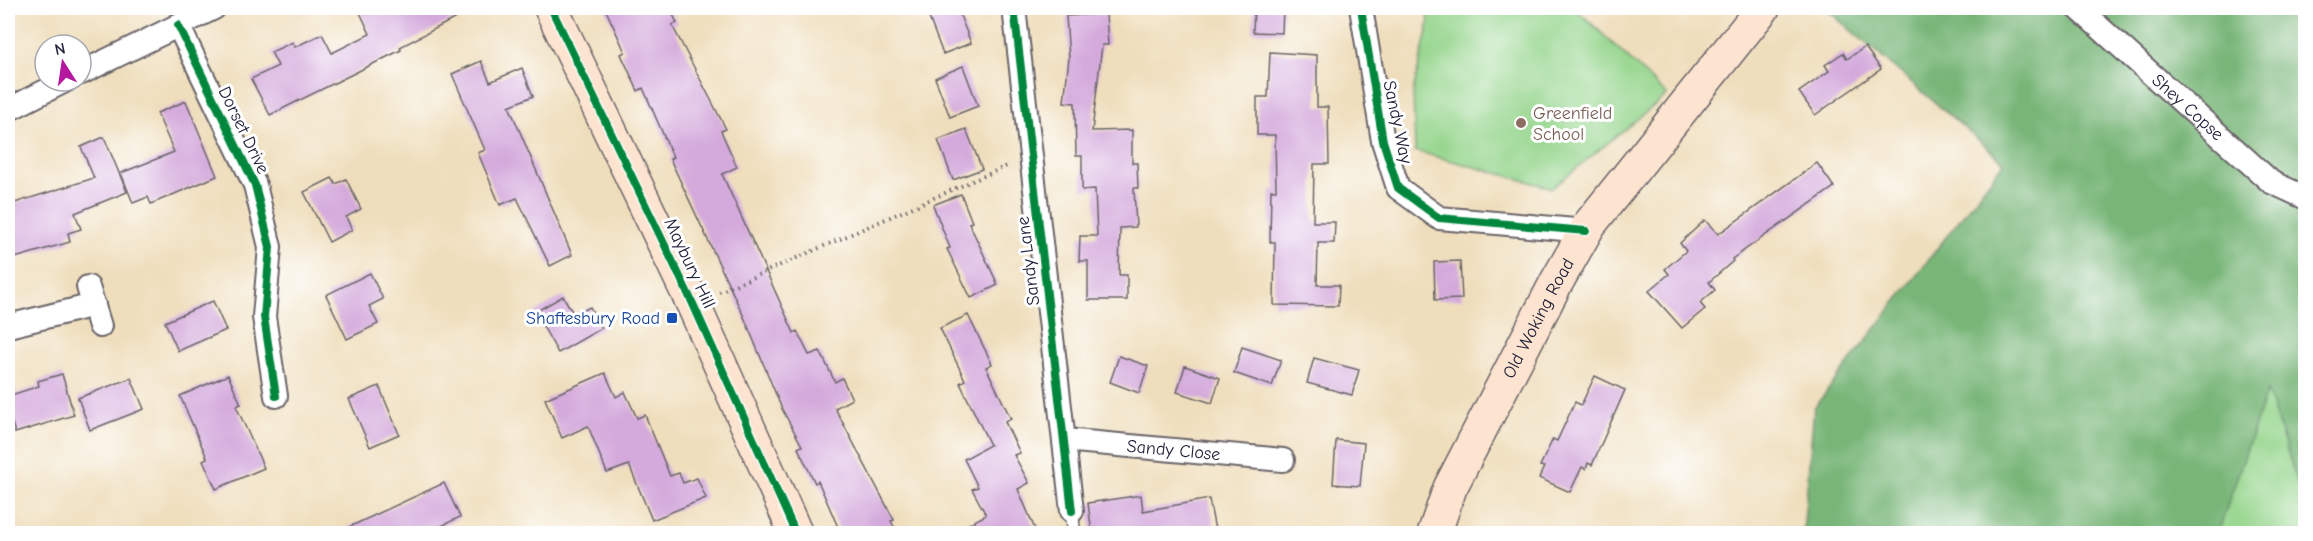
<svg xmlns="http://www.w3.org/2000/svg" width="2313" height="541" font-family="'Comic Neue',sans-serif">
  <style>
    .green { fill: #95d58c; stroke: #5c7c64; stroke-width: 1.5 }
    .forest { fill: #78b678; stroke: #4d6c5a; stroke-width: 1.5 }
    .building { fill: #d4aadc }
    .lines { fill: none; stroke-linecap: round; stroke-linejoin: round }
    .lane-casing { stroke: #6a6468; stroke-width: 15 }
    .street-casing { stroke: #6a6468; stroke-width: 26 }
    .secondary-casing { stroke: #6a6468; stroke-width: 36 }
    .path { stroke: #6a6468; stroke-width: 4; stroke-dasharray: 1.5 4.5; stroke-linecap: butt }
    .lane { stroke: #fff; stroke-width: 12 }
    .street { stroke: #fff; stroke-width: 22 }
    .secondary { stroke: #fde4d0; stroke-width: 33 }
    .cycleway-casing { stroke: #fff; stroke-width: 11 }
    .cycleway { stroke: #00873e; stroke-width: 8 }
    .education-dot { fill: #8d6e63; stroke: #fff; stroke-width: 2 }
    .transit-dot { fill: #1a4fb4; stroke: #fff; stroke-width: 2 }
    .labels { text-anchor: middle; stroke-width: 6; stroke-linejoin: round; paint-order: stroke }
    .street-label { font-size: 18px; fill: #22223b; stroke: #fff }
    .education-label { font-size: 18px; fill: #785e54; stroke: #fff; text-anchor: start }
    .transit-label { font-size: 18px; fill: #164399; stroke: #fff; text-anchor: end }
  </style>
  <rect width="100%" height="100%" fill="#fff"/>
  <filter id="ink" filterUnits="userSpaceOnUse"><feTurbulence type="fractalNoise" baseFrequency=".0167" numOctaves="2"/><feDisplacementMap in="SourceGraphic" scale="12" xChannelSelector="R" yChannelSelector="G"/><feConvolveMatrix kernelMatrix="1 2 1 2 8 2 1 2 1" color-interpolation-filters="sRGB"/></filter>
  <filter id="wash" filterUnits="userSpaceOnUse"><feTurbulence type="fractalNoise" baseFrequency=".008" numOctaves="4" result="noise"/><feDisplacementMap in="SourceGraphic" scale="24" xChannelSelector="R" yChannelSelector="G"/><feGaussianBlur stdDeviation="1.35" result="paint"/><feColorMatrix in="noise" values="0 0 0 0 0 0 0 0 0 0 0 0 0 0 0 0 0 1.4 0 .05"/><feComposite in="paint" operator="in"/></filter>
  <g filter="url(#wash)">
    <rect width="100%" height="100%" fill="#efdebc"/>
    <g class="green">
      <path d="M1427 8H1575L1667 95 1552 188 1415 151 1413 91 1429 23Z"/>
      <path d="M2305 280V533L2010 534Z"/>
    </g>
    <path class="forest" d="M1825 8H2305V506L2267 390 2218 533 1803 534 1814 408 2004 162Z"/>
    <g id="blocks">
      <g class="building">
        <path d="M358 8H475L400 47 401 50 270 115 251 79 278 66 271 52 293 42 295 47 322 34 332 53 370 34Z"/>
        <path d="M605 8H670L677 23 672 25 726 129 721 131 737 167 722 174 794 333 797 331 809 355 820 351 835 382 842 378 852 399 835 408 894 520 891 521 898 534H841L818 481 815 483 798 448 802 446 782 409 744 317 670 159 673 157 643 88 638 91 621 54 625 52Z"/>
        <path d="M945 8H957L971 43 943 54 928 15Z"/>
        <path d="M1254 8H1283L1282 33 1253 32Z"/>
        <path d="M1106 14 1108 45H1102L1092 131 1132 130V163H1137L1138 188H1134L1136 227 1120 228 1119 275H1127V300H1088V261H1079L1080 236H1097L1095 189 1082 190V156H1076L1075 103 1064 102 1069 58 1066 16Z"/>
        <path d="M1865 47 1881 69 1815 115 1799 92 1829 71 1825 65 1843 53 1847 59Z"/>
        <path d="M1270 52 1317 55V107H1328L1329 164H1314L1313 222H1335L1334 243H1318L1317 285H1339L1338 306 1274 305 1275 242H1270L1271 190H1276L1275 135H1257V97H1268Z"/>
        <path d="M481 61 490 82 522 68 533 96 509 106 572 255 550 266 517 198 500 205 478 153 485 150 452 74Z"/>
        <path d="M963 66 978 106 950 117 935 78Z"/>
        <path d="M186 101 217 176 151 204 148 197 133 203 121 173 174 152 157 113Z"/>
        <path d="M966 129 982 169 953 180 938 140Z"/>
        <path d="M104 137 127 192 75 213 81 229 68 233 70 242 8 260V205L94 178 81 147Z"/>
        <path d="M1817 163 1834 187 1732 259 1733 261 1709 282 1715 290 1700 303 1705 309 1682 328 1649 291 1669 274 1665 269 1686 251 1680 243 1705 220 1718 234Z"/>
        <path d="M332 178 336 184 346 179 361 209 346 217 352 230 329 242 304 192Z"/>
        <path d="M961 194 972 222 969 223 998 285 971 298 947 249 950 248 933 205Z"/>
        <path d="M1460 261 1462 299 1435 300 1434 262Z"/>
        <path d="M370 273 383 299 369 306 378 324 347 339 326 295Z"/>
        <path d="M563 296 574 315 590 307 602 328 558 353 535 312Z"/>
        <path d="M213 301 226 330 178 351 165 322Z"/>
        <path d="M968 315 992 364 986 367 1011 419 1005 422 1020 453 1014 455 1029 483 1018 489 1037 534H950L986 515 972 489 978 487 964 459 990 445 960 383 965 380 940 328Z"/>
        <path d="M1242 347 1281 360 1272 386 1234 373Z"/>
        <path d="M1119 356 1148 366 1139 393 1110 382Z"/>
        <path d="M1314 358 1359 370 1352 395 1307 383Z"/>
        <path d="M1185 366 1220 378 1212 403 1177 392Z"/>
        <path d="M605 373 616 397 625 392 637 418 645 415 670 476 679 473 683 483 697 478 706 498 652 520 629 465 607 473 588 426 562 438 545 399Z"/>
        <path d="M62 374 74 415 15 433 8 409V396L39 386 38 381Z"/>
        <path d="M228 375 241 404 236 406 264 468 216 489 203 460 207 458 180 396Z"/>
        <path d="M1595 376 1625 390 1592 465 1588 463 1586 469 1582 467 1570 492 1539 478 1544 467 1540 466 1553 439 1557 441 1575 402 1581 405Z"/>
        <path d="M131 378 144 409 90 430 78 398Z"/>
        <path d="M379 386 399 434 370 447 349 399Z"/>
        <path d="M1336 440 1364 443 1360 486 1333 484Z"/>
        <path d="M444 483 460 517 425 534H334Z"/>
        <path d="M1141 495 1143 511 1209 499 1215 530 1195 534H1092L1088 503Z"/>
      </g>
    </g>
  </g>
  <g filter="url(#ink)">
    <use href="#blocks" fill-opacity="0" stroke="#6a6468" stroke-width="1.5"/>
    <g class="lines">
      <defs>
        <path id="lane" d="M1072 511 1074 534"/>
        <g id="street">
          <path d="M1014 8 1072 511"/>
          <path d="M1361 8 1383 141 1398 188 1439 218 1586 231"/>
          <path id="s1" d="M2078 8 2271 182 2306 198"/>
          <path d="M178 25 255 185 270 247 264 317 276 396"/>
          <path d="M81 73 214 8"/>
          <path d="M8 110 65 81"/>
          <path d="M88 287 100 326"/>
          <path d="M8 326 94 305"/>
          <path id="s2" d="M1064 440 1283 460"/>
        </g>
        <g id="secondary">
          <path d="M551 8 693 304 796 534"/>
          <path id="s3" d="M1434 534 1450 488 1556 283 1589 225 1763 8"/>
        </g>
      </defs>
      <use href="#lane" class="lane-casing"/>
      <use href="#street" class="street-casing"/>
      <use href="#secondary" class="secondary-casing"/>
      <path class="path" d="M719 292 1009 165"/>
      <use href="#lane" class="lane"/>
      <use href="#street" class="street"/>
      <use href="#secondary" class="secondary"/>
      <defs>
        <g id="cycleway">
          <path d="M551 8 693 304 796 534"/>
          <path d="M1014 8 1072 511"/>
          <path d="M1361 8 1383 141 1398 188 1439 218 1586 231"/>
          <path d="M178 25 255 185 270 247 264 317 276 396"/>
        </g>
      </defs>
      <use href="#cycleway" class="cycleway-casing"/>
      <use href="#cycleway" class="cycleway"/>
    </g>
  </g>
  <circle class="education-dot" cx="1521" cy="123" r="6"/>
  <rect class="transit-dot" x="666" y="312" width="12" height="12" rx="3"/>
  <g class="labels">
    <g class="street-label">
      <text dy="6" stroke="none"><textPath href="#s1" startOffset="148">Shey Copse</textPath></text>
      <text transform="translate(1398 122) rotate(78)" y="6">Sandy Way</text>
      <text transform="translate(244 130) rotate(64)" y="6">Dorset Drive</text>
      <text transform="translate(1028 261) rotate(-97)" y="6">Sandy Lane</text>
      <text transform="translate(690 263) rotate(65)" y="6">Maybury Hill</text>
      <text dy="6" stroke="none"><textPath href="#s3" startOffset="240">Old Woking Road</textPath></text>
      <text dy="6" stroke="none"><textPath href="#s2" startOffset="110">Sandy Close</textPath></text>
    </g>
    <g class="education-label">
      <text x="1533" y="119">Greenfield<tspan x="1533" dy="21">School</tspan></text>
    </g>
    <g class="transit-label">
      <text x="660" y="324">Shaftesbury Road</text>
    </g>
  </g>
  <rect width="2313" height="541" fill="none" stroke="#fff" stroke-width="30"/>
  <g transform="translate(63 63) rotate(348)"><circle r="28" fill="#ffffff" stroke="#a7a7b1" stroke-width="1.5"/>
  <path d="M0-4.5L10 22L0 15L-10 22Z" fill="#b5179e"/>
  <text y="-9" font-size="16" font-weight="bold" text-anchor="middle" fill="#22223b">N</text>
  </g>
</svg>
